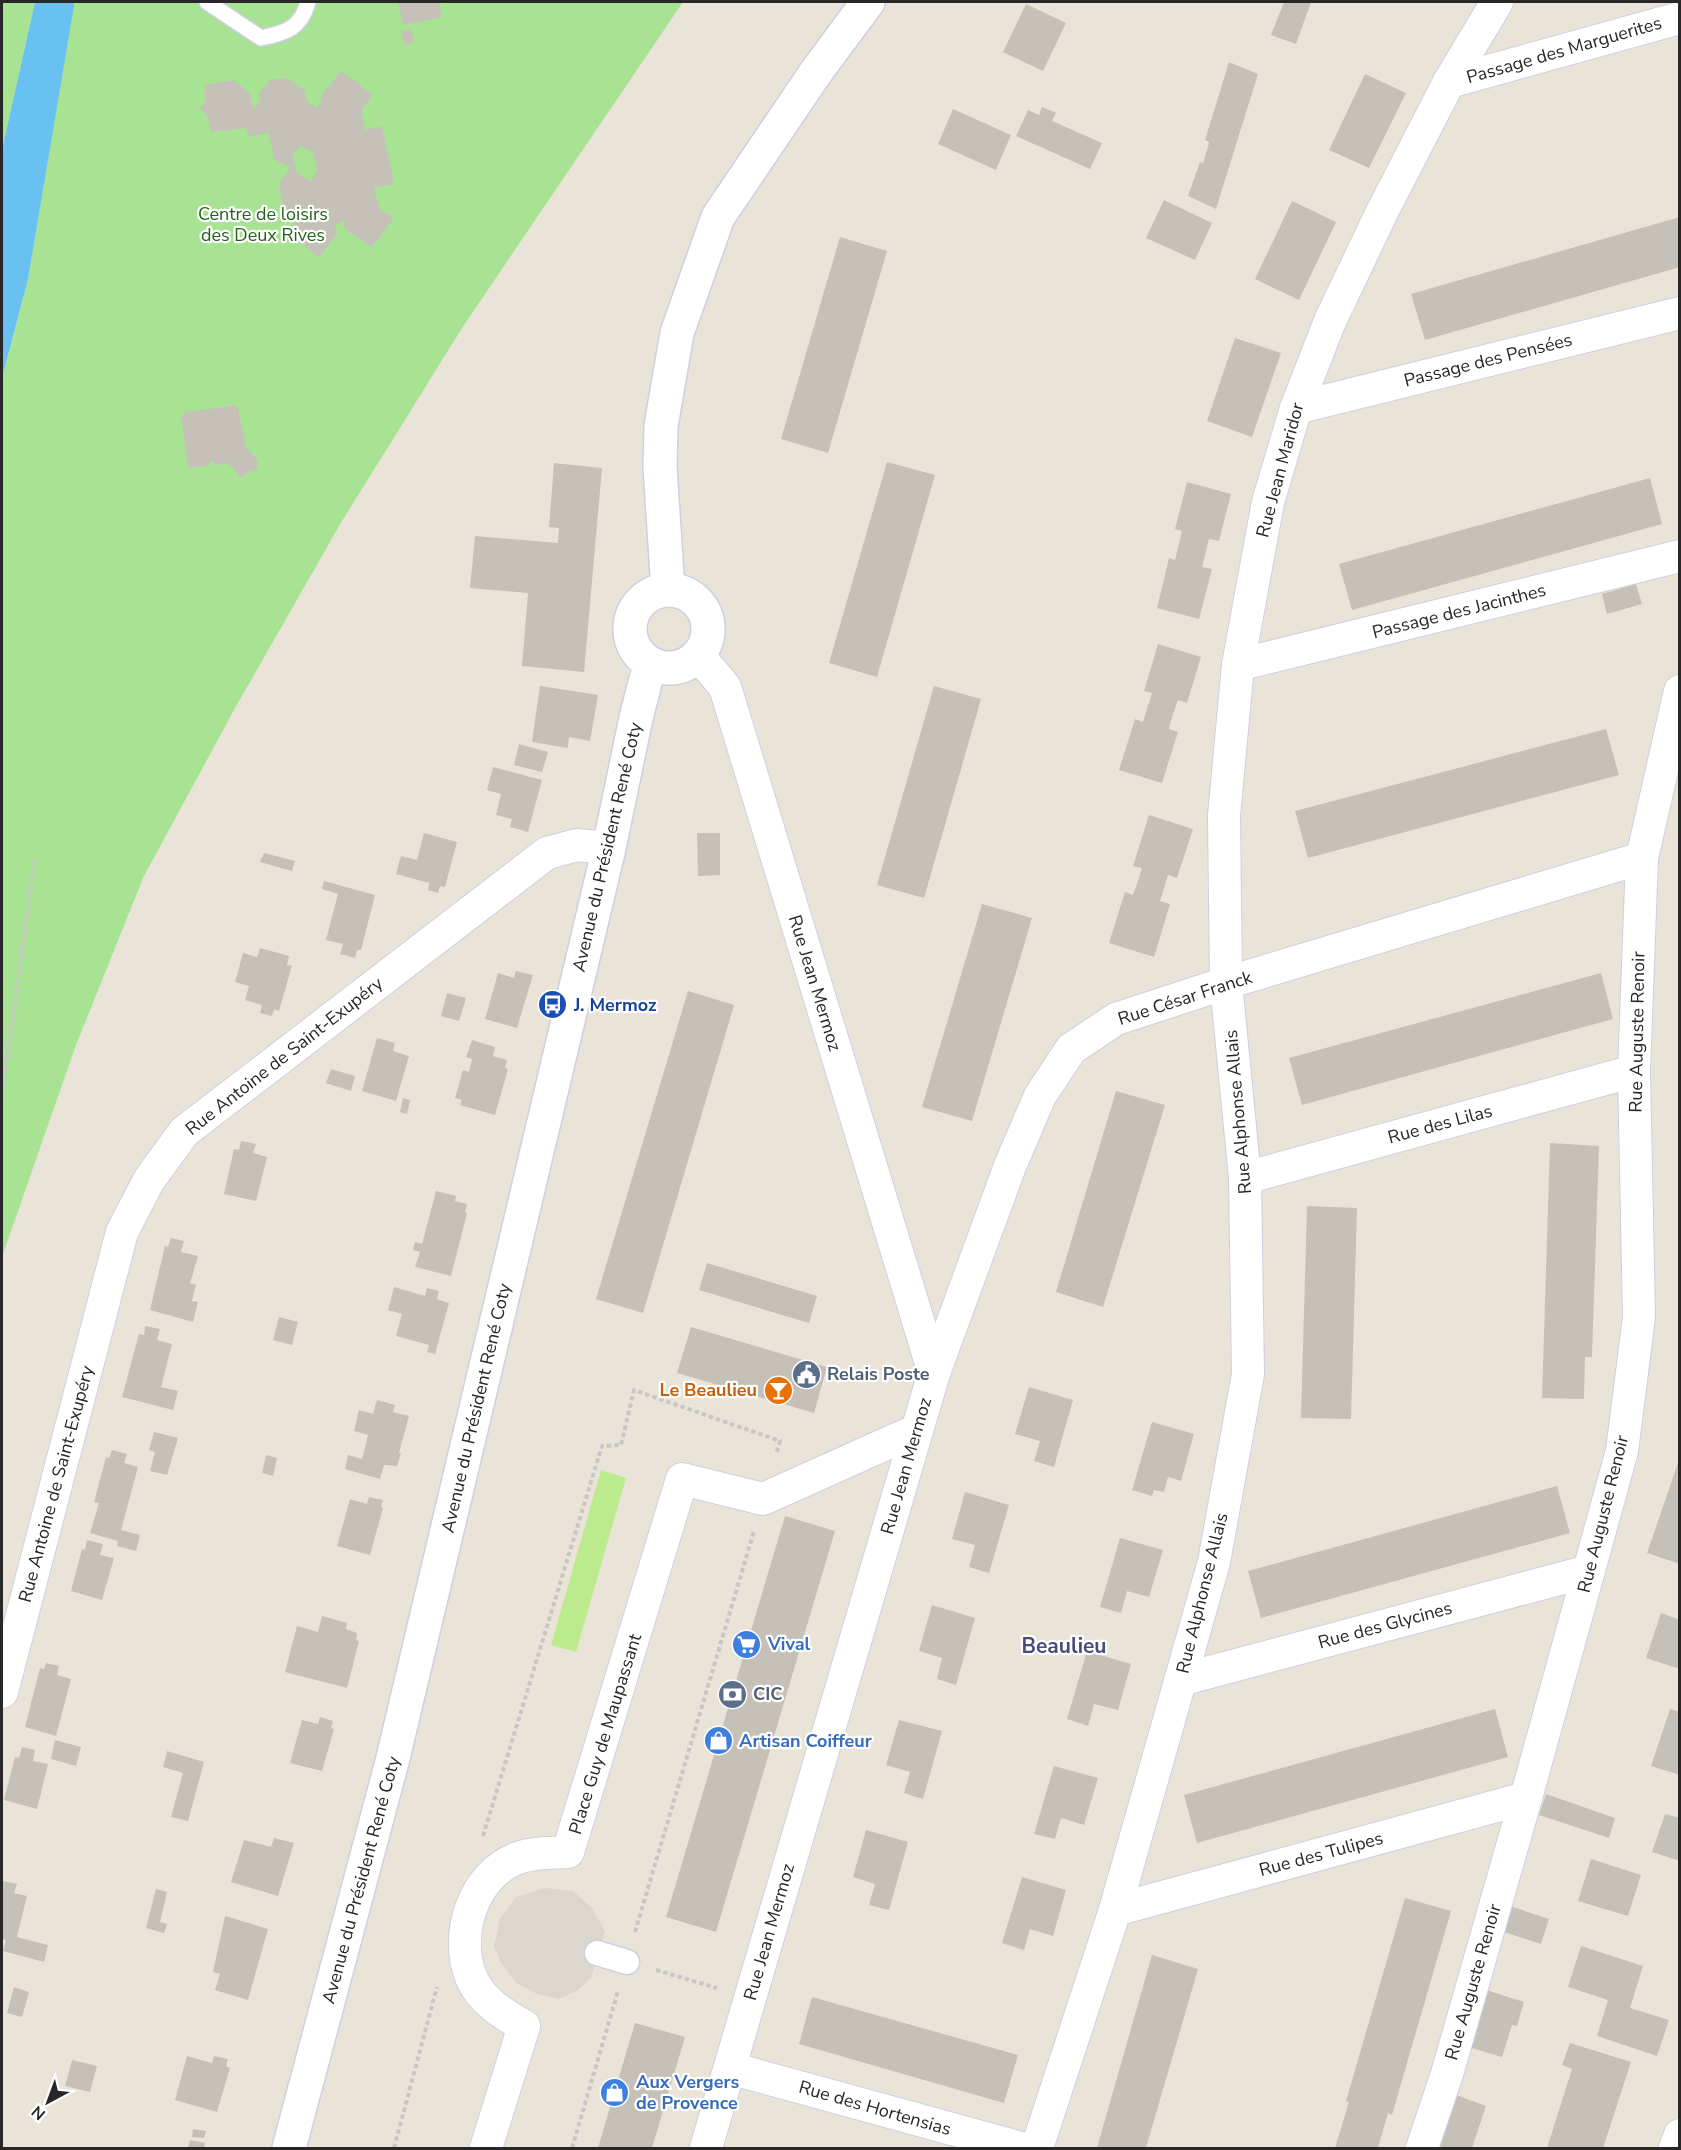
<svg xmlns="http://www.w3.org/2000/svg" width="1681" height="2150" font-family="'Nunito Sans',sans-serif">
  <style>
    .green { fill: #a8e393 }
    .pitch { fill: #bceb8e }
    .plaza { fill: #dbd7cf }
    .water { fill: #68c1f0 }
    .building { fill: #c5c1b8; fill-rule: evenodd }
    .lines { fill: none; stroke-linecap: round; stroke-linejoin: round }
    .service-casing { stroke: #cdd0e1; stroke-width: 18 }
    .pedestrian-casing { stroke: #cdd0e1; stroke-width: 27 }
    .minor-casing { stroke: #cdd0e1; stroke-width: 34 }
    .tertiary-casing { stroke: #cdd0e1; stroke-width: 36 }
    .path { stroke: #c7c7c7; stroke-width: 4; stroke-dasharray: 4.5 3; stroke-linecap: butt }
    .service { stroke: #fff; stroke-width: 15 }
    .pedestrian { stroke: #fff; stroke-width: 24 }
    .minor { stroke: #fff; stroke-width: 32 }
    .tertiary { stroke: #fff; stroke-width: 33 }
    .labels { text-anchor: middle; stroke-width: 4.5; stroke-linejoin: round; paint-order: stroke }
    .street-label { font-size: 18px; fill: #272727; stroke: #fff }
    .park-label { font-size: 18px; fill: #216418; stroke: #fff }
    .transit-label { font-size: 18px; font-weight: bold; fill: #164399; stroke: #fff; text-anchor: start }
    .service-label { font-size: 18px; font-weight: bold; fill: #4e5e75; stroke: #fff; text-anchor: start }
    .food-label { font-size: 18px; font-weight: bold; fill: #c56008; stroke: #fff; text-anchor: end }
    .shop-label { font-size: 18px; font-weight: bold; fill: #366cbe; stroke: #fff; text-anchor: start }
    .quarter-label { font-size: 21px; font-weight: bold; fill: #484c78; stroke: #fff }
  </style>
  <rect width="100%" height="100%" fill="#eae4d8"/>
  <g class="green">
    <path d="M2 2H35L2 150Z"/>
    <path d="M74 2H683L464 325 342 521 234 710 144 876 76 1045 2 1257V378L28 279Z"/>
  </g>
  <path class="pitch" d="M601 1470 626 1478 576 1652 551 1645Z"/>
  <path class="plaza" d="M545 1888 573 1891 591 1907 605 1931 591 1978 578 1990 559 1999 537 1994 516 1983 501 1963 494 1946 500 1919 516 1897Z"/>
  <path class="water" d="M35 2H74V6L28 279 2 378V150Z"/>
  <g class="building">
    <path d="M398 2H439L442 17 403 25Z"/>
    <path d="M1284 2H1311L1296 44 1271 35Z"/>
    <path d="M1026 4 1066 23 1043 71 1003 52Z"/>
    <path d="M411 29 414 43 404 45 401 31Z"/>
    <path d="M1229 62 1258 74 1216 209 1188 196 1200 162 1203 163 1208 147 1209 142 1205 140Z"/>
    <path d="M341 71 373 95 361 110 365 130 382 126 394 184 374 188 380 209 394 218 372 247 345 229 343 220 335 226 337 234 319 257 288 233 299 218 283 206 279 184 290 168 274 159 269 133 249 137 246 128 211 132 207 115 200 108 206 100 204 85 233 80 250 93 253 108 260 102 259 93 270 80 286 78 305 91V99L316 108 322 101 321 96ZM300 146 313 152 317 170 311 181 297 173 292 156Z"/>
    <path d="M1365 74 1406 93 1369 168 1329 150Z"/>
    <path d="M1042 107 1056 113 1052 121 1102 143 1090 169 1016 136 1028 110 1039 115Z"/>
    <path d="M953 109 1011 135 996 170 938 144Z"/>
    <path d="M1164 200 1212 223 1195 260 1146 238Z"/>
    <path d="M1292 201 1336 222 1299 300 1255 279Z"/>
    <path d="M1680 217V267L1425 340 1411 294Z"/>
    <path d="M840 237 887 251 828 453 781 439Z"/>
    <path d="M1235 338 1281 353 1252 437 1207 421Z"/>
    <path d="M237 405 246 447 259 462 256 464 258 467 252 473 250 470 241 478 228 463 217 465 212 460 208 466 190 468 188 467 181 417 185 412 186 414 188 412Z"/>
    <path d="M887 462 935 475 877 677 829 663Z"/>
    <path d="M554 463 602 468 584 672 522 666 528 593 470 588 475 536 558 543 559 528 549 527Z"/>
    <path d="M1650 478 1662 524 1352 610 1339 564Z"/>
    <path d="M1187 482 1231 494 1219 541 1209 539 1202 567 1212 569 1199 619 1157 608 1169 558 1175 560 1182 531 1175 529Z"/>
    <path d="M1636 584 1642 604 1607 614 1602 594Z"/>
    <path d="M1158 644 1201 657 1187 703 1178 700 1172 717 1169 729 1178 732 1162 783 1119 770 1135 719 1143 722 1147 709 1152 693 1144 691Z"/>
    <path d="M540 686 598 695 590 741 569 737 568 748 532 742Z"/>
    <path d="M934 686 981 699 924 898 877 885Z"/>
    <path d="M1606 729 1619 775 1308 858 1295 811Z"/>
    <path d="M519 744 548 752 542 772 514 765Z"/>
    <path d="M493 767 542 780 528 832 510 827 512 819 496 815 501 794 487 790Z"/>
    <path d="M1149 815 1193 829 1177 878 1168 875 1160 901 1170 904 1154 957 1109 943 1125 892 1133 895 1138 881 1142 868 1133 866Z"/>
    <path d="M424 833 457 842 445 887 440 886 438 893 428 890 429 883 396 874 401 856 417 860Z"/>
    <path d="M697 833H720V875L698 876Z"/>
    <path d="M264 853 295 861 292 871 260 862Z"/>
    <path d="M324 881 375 895 361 950H357L355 958 340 954 343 944 326 940 338 894 322 889Z"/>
    <path d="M982 904 1032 918 972 1121 922 1107Z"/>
    <path d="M260 948 289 956 287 965 292 966 279 1011 274 1009 272 1016 260 1013 262 1005 245 1000 249 986 235 982 243 953 257 957Z"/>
    <path d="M516 971 533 975 517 1028 485 1019 498 973 514 978Z"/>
    <path d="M1601 973 1613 1019 1302 1105 1289 1058Z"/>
    <path d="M688 991 734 1005 643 1313 596 1299Z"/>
    <path d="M447 993 466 998 459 1021 441 1016Z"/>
    <path d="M377 1038 395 1043 393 1051 409 1056 396 1101 362 1091Z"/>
    <path d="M472 1040 495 1047 493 1056 507 1060 505 1068 508 1069 495 1115 460 1105 462 1100 455 1098 463 1070 469 1072 472 1059 466 1057Z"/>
    <path d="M331 1069 355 1076 351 1091 326 1083Z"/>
    <path d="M1116 1091 1165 1105 1103 1307 1056 1292Z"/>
    <path d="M403 1098 410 1100 407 1114 400 1112Z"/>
    <path d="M241 1141 256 1144 253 1153 267 1157 256 1201 224 1194 234 1149 239 1150Z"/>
    <path d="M1550 1143 1599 1146 1592 1357H1585L1584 1399 1542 1398Z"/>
    <path d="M436 1191 456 1196 455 1201 467 1204 465 1212 467 1213 451 1276 415 1267 420 1252 413 1250 415 1242 422 1244Z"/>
    <path d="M1307 1206 1357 1208 1351 1419 1301 1418Z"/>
    <path d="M171 1238 184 1241 181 1252 198 1256 190 1283 196 1285 192 1301 198 1302 193 1322 150 1310 165 1246 168 1247Z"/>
    <path d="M707 1263 817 1296 809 1323 699 1290Z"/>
    <path d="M394 1287 425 1296 427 1288 439 1291 437 1299 449 1303 435 1354 427 1352 429 1345 396 1336 402 1314 388 1310Z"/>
    <path d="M279 1317 298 1322 292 1345 273 1340Z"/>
    <path d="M145 1326 160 1329 157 1340 172 1344 161 1387 178 1391 173 1410 122 1397 139 1334 144 1335Z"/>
    <path d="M691 1327 827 1367 814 1413 677 1373Z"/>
    <path d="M1029 1387 1073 1400 1054 1467 1034 1461 1040 1441 1015 1434Z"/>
    <path d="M377 1400 395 1405 393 1412 409 1416 399 1453H401L397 1466 384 1465 380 1479 345 1469 348 1455 362 1459 368 1435 354 1431 359 1410 373 1414Z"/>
    <path d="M1152 1422 1194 1434 1181 1481 1168 1477 1164 1492 1154 1490 1152 1496 1132 1490Z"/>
    <path d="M154 1432 178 1438 167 1475 150 1471 155 1452 149 1450Z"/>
    <path d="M112 1450 127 1454 124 1463 138 1467 121 1530 140 1535 136 1551 117 1546 118 1541 90 1533 99 1503 94 1502 106 1457 109 1458Z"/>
    <path d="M266 1455 277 1458 273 1476 262 1473Z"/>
    <path d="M1679 1460H1680V1564L1647 1553Z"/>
    <path d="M1557 1486 1570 1533 1261 1618 1248 1571Z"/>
    <path d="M965 1492 1009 1505 989 1573 969 1567 975 1545 952 1539Z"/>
    <path d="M369 1497 383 1500 381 1507 383 1508 370 1555 337 1546 350 1499 367 1504Z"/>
    <path d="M785 1516 835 1531 716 1932 666 1917Z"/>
    <path d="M1120 1538 1163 1550 1149 1597 1127 1591 1121 1613 1100 1607Z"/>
    <path d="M87 1540 103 1544 100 1555 114 1558 102 1600 71 1591 82 1549 85 1550Z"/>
    <path d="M932 1605 975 1618 956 1685 937 1679 942 1658 919 1651Z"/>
    <path d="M1661 1613 1680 1620V1669L1646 1658Z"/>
    <path d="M322 1616 347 1623 346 1629 357 1633 356 1640 359 1641 347 1688 285 1672 297 1626 318 1632Z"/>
    <path d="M1087 1651 1131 1664 1118 1710 1094 1704 1088 1726 1067 1719Z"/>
    <path d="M46 1663 59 1666 57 1675 71 1679 56 1736 25 1727 40 1668 44 1669Z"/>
    <path d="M1495 1709 1508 1757 1197 1843 1184 1795Z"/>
    <path d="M1670 1709 1680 1712V1775L1651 1766Z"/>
    <path d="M320 1717 333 1721 331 1728 334 1729 322 1771 290 1763 302 1720 318 1724Z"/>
    <path d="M899 1720 942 1731 923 1799 904 1793 910 1772 886 1765Z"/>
    <path d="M55 1740 81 1747 76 1766 51 1759Z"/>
    <path d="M22 1747 35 1750 33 1761 48 1764 37 1809 4 1800 15 1757 19 1758Z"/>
    <path d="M167 1751 204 1762 188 1821 171 1817 183 1773 163 1767Z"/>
    <path d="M1054 1766 1098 1778 1084 1825 1061 1818 1055 1839 1034 1834Z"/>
    <path d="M1546 1794 1615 1818 1609 1838 1539 1815Z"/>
    <path d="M1665 1814 1680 1818V1861L1652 1852Z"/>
    <path d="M866 1830 908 1842 889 1910 869 1905 875 1884 853 1877Z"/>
    <path d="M274 1838 294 1843 278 1896 231 1882 244 1840 271 1847Z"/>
    <path d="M1591 1859 1641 1875 1628 1916 1578 1901Z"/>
    <path d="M1022 1877 1066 1890 1053 1936 1030 1929 1024 1950 1002 1943Z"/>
    <path d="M3 1881 17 1884 14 1893 27 1896 17 1937 48 1945 44 1962 3 1951 6 1940 2 1939Z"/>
    <path d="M156 1889 167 1892 160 1922 167 1924 164 1933 146 1928Z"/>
    <path d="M1405 1898 1451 1911 1392 2115 1388 2113 1378 2148H1335L1349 2102 1346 2101Z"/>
    <path d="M1510 1906 1549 1919 1541 1944 1501 1931Z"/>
    <path d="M225 1916 268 1929 248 2000 215 1990 220 1974 213 1972Z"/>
    <path d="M1581 1946 1643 1966 1630 2008 1669 2020 1657 2056 1597 2036 1608 2000 1568 1987Z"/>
    <path d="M1152 1955 1198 1969 1146 2148H1097Z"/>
    <path d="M14 1987 29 1992 22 2017 7 2013Z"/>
    <path d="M1483 1989 1524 2002 1517 2026 1512 2025 1502 2057 1465 2046Z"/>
    <path d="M812 1997 1018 2055 1004 2103 799 2044Z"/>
    <path d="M635 2023 685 2037 652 2148H598Z"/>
    <path d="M1570 2043 1631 2062 1603 2148H1547L1572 2069 1562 2065Z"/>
    <path d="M187 2056 212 2063 214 2056 228 2059 226 2066 230 2068 217 2112 175 2100Z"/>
    <path d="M72 2060 97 2066 90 2092 65 2086Z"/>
    <path d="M1451 2093 1486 2106 1472 2148H1438Z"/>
    <path d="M193 2129 206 2131 204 2138 192 2137Z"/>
    <path d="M190 2140 205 2143 204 2148H188Z"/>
  </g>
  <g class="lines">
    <defs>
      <path id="service" d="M207 2 261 38C286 33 301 28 308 2"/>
      <path id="pedestrian" d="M597 1953 627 1962"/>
      <g id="minor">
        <path d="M1449 82 1680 18"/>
        <path d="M1296 408 1680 313"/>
        <path d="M698 655 725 687 934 1373 706 2148"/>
        <path d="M1238 665 1680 556"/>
        <path d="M1245 1178 1634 1071"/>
        <path d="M934 1373 1010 1166 1040 1096 1071 1049 1116 1019 1226 983 1642 858"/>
        <path d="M1180 1680 1589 1571"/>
        <path d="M2 1692 122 1232 149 1180 184 1132 547 853 577 845 609 848"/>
        <path d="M1115 1910 1526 1798"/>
        <path d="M730 2068 1021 2148"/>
        <path d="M486 2148 524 2026C503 2014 481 2001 471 1977 454 1935 473 1874 518 1858 534 1852 552 1853 568 1852L682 1479 763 1499 917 1430"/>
        <path d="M1037 2148 1115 1910 1214 1562 1248 1374 1245 1178 1226 983 1224 816 1238 665 1268 502 1296 408 1330 321 1382 212 1449 82 1497 2"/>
        <path d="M1422 2148 1447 2074 1526 1798 1622 1451 1639 1317 1634 1071 1642 858 1680 691"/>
        <path d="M1675 2148 1680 2135"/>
      </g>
      <g id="tertiary">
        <path d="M668 590 660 467 661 426 677 333 718 217 816 72 868 2"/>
        <circle cx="669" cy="629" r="39"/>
        <path d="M289 2148 393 1758 609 848 636 718 646 679 653 665"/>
      </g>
    </defs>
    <use href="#service" class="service-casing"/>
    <use href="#pedestrian" class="pedestrian-casing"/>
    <use href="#minor" class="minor-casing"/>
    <use href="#tertiary" class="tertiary-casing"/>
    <g class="path">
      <path d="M2 1095 35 857"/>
      <path d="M483 1836 602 1446 621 1445 634 1390 780 1441 776 1455"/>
      <path d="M635 1932 754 1531"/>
      <path d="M656 1970 717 1988"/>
      <path d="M394 2148 437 1987"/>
      <path d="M572 2148 618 1991"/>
    </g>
    <use href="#service" class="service"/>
    <use href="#pedestrian" class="pedestrian"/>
    <use href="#minor" class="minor"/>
    <use href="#tertiary" class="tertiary"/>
  </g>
  <defs>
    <symbol id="bus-disc" viewBox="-11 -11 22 22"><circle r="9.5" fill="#1a4fb4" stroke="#fff"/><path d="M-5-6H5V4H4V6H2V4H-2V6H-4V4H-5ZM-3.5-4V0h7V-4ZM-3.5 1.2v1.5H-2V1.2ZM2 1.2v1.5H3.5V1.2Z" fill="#fff"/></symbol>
    <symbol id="civic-disc" viewBox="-11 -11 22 22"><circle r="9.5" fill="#5c6f8a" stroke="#fff"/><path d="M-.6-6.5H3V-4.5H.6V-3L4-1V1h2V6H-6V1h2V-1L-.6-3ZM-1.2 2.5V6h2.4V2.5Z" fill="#fff"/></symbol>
    <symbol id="bar-disc" viewBox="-11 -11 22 22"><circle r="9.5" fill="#e8710a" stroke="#fff"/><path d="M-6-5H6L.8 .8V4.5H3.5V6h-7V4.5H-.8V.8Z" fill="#fff"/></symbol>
    <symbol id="supermarket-disc" viewBox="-11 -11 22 22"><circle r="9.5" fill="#3f7fe0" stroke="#fff"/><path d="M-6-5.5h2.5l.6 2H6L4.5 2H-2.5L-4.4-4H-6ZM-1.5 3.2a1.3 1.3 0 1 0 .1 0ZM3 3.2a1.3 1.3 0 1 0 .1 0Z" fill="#fff"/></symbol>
    <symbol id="bank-disc" viewBox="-11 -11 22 22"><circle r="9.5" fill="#5c6f8a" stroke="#fff"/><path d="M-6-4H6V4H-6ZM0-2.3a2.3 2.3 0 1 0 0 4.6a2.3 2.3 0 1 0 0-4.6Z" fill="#fff"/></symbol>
    <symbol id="shop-disc" viewBox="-11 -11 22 22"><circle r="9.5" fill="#3f7fe0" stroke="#fff"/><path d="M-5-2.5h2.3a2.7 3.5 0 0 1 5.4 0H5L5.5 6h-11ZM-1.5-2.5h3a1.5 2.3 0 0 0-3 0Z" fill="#fff"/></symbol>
  </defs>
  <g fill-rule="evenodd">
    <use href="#bus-disc" x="536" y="988" width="33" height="33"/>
    <use href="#civic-disc" x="790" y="1358" width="33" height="33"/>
    <use href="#bar-disc" x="762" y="1374" width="33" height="33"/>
    <use href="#supermarket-disc" x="730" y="1628" width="33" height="33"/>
    <use href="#bank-disc" x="716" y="1678" width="33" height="33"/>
    <use href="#shop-disc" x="702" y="1724" width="33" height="33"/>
    <use href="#shop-disc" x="598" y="2076" width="33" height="33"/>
  </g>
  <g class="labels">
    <g class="street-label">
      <text transform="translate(1564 50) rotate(-16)" y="6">Passage des Marguerites</text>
      <text transform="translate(1488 360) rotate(-14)" y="6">Passage des Pensées</text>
      <text transform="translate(1280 470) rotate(-75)" y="6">Rue Jean Maridor</text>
      <text transform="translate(1459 611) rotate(-14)" y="6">Passage des Jacinthes</text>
      <text transform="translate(607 847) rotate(-77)" y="6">Avenue du Président René Coty</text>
      <text transform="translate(815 983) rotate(73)" y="6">Rue Jean Mermoz</text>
      <text transform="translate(1185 998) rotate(-18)" y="6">Rue César Franck</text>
      <text transform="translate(1637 1032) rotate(-89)" y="6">Rue Auguste Renoir</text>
      <text transform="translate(284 1056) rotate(-38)" y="6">Rue Antoine de Saint-Exupéry</text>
      <text transform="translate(1238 1112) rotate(-95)" y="6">Rue Alphonse Allais</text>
      <text transform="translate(1440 1124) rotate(-15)" y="6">Rue des Lilas</text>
      <text transform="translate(476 1408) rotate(-77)" y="6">Avenue du Président René Coty</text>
      <text transform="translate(906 1466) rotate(-74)" y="6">Rue Jean Mermoz</text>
      <text transform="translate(56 1484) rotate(-75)" y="6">Rue Antoine de Saint-Exupéry</text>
      <text transform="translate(1603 1514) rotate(-76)" y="6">Rue Auguste Renoir</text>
      <text transform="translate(1202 1593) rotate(-76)" y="6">Rue Alphonse Allais</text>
      <text transform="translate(1385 1625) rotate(-15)" y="6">Rue des Glycines</text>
      <text transform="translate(605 1734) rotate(-73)" y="6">Place Guy de Maupassant</text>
      <text transform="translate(1321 1854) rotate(-15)" y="6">Rue des Tulipes</text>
      <text transform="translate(361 1880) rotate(-75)" y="6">Avenue du Président René Coty</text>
      <text transform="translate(769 1932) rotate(-74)" y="6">Rue Jean Mermoz</text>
      <text transform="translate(1473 1982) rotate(-74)" y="6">Rue Auguste Renoir</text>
      <text transform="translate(875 2108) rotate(16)" y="6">Rue des Hortensias</text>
    </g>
    <g class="park-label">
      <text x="263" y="220">Centre de loisirs<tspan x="263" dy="21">des Deux Rives</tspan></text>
    </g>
    <g class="transit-label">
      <text x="574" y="1011">J. Mermoz</text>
    </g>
    <g class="service-label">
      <text x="827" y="1380">Relais Poste</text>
      <text x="753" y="1700">CIC</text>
    </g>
    <g class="food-label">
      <text x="757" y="1396">Le Beaulieu</text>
    </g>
    <g class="shop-label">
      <text x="768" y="1650">Vival</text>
      <text x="739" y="1747">Artisan Coiffeur</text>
      <text x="636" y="2088">Aux Vergers<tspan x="636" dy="21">de Provence</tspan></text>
    </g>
    <g class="quarter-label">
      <text x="1064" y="1653">Beaulieu</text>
    </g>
  </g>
  <rect width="1681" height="2150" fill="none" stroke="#272727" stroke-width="6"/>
  <g transform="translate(48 2102) rotate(221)" stroke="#ffffff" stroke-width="4.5" paint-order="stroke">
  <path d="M0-4.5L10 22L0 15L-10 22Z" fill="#272727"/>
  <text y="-9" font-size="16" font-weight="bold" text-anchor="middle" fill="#272727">N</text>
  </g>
</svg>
